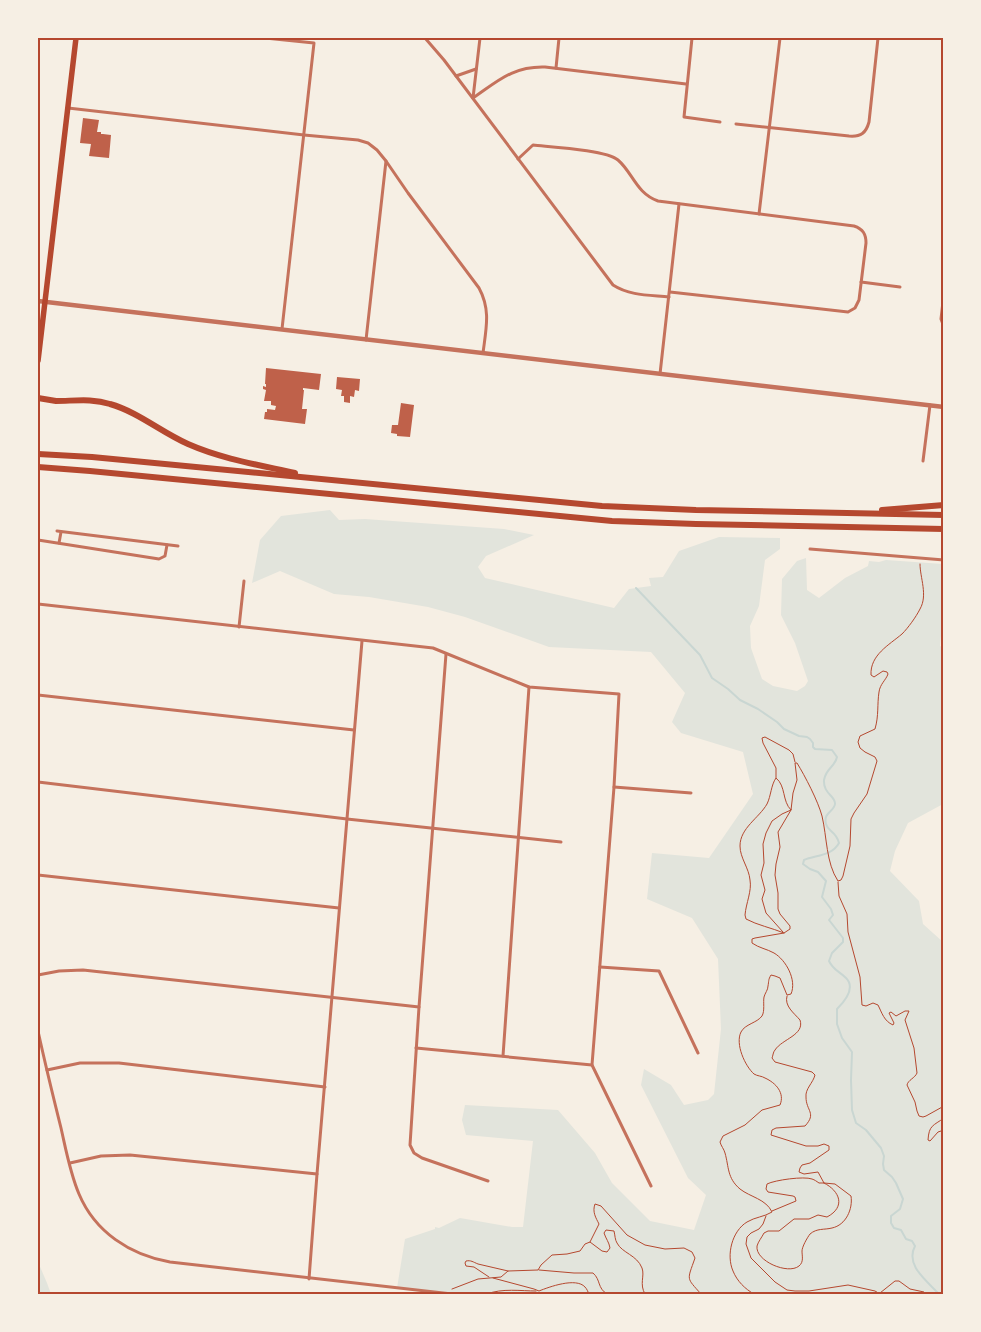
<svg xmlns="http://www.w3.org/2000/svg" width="981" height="1332" font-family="'IBM Plex Sans',sans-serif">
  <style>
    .green { fill: #e2e4dc }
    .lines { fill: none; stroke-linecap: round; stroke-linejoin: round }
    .stream { stroke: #c9d6d2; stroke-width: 2 }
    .building { fill: #bf614a }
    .path { stroke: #b5482f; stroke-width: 1 }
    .minor { stroke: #c5725c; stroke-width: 3 }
    .tertiary { stroke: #c5725c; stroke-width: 4.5 }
    .primary { stroke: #b5482f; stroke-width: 5.5 }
    .motorway { stroke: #b5482f; stroke-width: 6 }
    .neatline { fill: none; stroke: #b5482f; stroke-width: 2 }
  </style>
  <rect width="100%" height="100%" fill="#f6efe4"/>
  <g class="green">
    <path d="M330 510 339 520 365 519 504 529 534 535 486 556 478 567 485 578 614 608 629 589 651 586 649 578 663 577 679 551 719 537 780 538V549L765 560 759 606 750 626 751 648 762 679 773 686 797 691 805 686 808 681 795 643 781 615 782 579 797 561 806 558 807 590 819 598 845 578 868 566 869 561 879 562 886 560 943 564 944 605 940 646 944 648 943 804 908 823 895 851 890 871 919 901 923 924 943 942V1294H452L397 1288 405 1239 435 1229V1227L439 1228 460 1218 512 1227H523L533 1141 466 1135 462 1120 465 1105 558 1110 595 1153 612 1183 650 1221 694 1230 706 1195 688 1178 641 1085 644 1069 671 1085 684 1105 708 1100 714 1094 721 1029 718 959 692 918 647 899 652 853 709 858 753 794 743 752 681 733 672 722 685 693 651 652 549 647 465 617 428 607 369 597 334 594 280 571 252 583 260 540 281 516Z"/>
    <path d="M38 1262 47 1283 51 1294H38Z"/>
  </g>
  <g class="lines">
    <path class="stream" d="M636 588 700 655 712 678 728 689 740 700 758 709 777 722 784 729 799 736 807 737 810 739 813 743V747L815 749 832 750 837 757C835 767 826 768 824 780 823 794 836 796 835 804 834 812 823 812 826 824 828 832 836 831 839 843 832 856 816 855 804 860L803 864 810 869 818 872 826 881 822 897 831 909 833 915 829 920 843 938V942L832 953 829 961C833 970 839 971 846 978 856 988 845 1001 837 1009V1024L842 1038 852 1052 851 1080 852 1110 856 1123 866 1130 881 1148 884 1156 883 1164 884 1170 892 1177 896 1183 903 1199 900 1209 891 1216V1223L894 1228 901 1230 906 1239 912 1241 915 1246C905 1265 926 1280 939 1294"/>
  </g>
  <g class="building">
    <path d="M83 118 99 120 97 132H101V134H103L111 135 109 158 89 156 91 144 80 143Z"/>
    <path d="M266 368 321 374 319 390 303 388V390H304L302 409H307L305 424 264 419 265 412H267V409L275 410 276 406 271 405V401H264L266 390 263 389V386L266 387V384H265Z"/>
    <path d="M337 377 360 379 359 391 355 390 354 397 350 396V403L344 402V396H341L342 390 336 389Z"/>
    <path d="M401 403 414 405 410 437 397 436V434L391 433 392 425H398Z"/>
  </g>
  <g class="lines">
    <g class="path">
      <path d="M776 778V768L763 743 762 738 765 737 789 750 793 754 795 762"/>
      <path d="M838 882 839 896 847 914 848 932 860 977 862 1005 866 1006 873 1003 878 1005C882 1013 884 1021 893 1025L894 1023 889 1013 891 1012 896 1016 905 1011H909L905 1020 914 1048 917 1073C915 1078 908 1080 907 1085L915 1102 917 1111 919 1116 923 1117 926 1116 944 1106"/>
      <path d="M783 932 766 913 762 899 765 890 761 875 764 863 763 844 766 833 772 821 782 814 791 810"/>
      <path d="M784 933C772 928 757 925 746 919L745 915C746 903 752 891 750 880 749 868 740 858 740 846 740 828 759 818 767 804 771 796 771 785 776 778 786 786 782 801 791 810L793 793 797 780 795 763H797C805 776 818 801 822 816 827 837 826 863 838 881L841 880 843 876 850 846 851 819 854 813 867 794 877 761 875 757 865 752 860 748 858 742 860 736 875 729C879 715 877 705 879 692 880 684 886 680 888 674L887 672 883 671 874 677 871 675C870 655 889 645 902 634 908 628 916 617 920 609 928 595 920 578 920 564"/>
      <path d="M944 1118C933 1126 929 1125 928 1140L930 1141 938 1132 944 1130"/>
      <path d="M824 1183 835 1184 851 1196C853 1209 846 1225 832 1228 824 1230 817 1228 810 1234 807 1238 802 1247 802 1251 802 1256 804 1262 799 1266 788 1275 755 1261 757 1246 758 1242 762 1237 764 1233L768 1231H779L794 1219H809L818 1215 827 1217C846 1207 840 1191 824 1183Z"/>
      <path d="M772 1211 796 1201 795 1197 793 1196 768 1192 766 1189 767 1184C775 1180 804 1176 812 1179 815 1180 816 1181 819 1183H824L818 1172 804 1174 799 1172 800 1168 802 1165 810 1163 829 1150V1146L824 1144 818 1146H806L771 1135 772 1130 776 1128 805 1126C817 1113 806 1111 806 1097 805 1089 813 1083 815 1075L812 1072 775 1062 772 1058C773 1056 773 1052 775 1050 782 1039 805 1035 800 1020 794 1013 784 1006 787 996"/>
      <path d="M766 1216 763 1224 759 1229 751 1233 747 1237 746 1244 751 1258 775 1282 787 1290 795 1291H809L848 1285 875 1291 880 1294"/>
      <path d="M590 1242 599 1224C596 1218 592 1212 595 1204L601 1206 627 1235 645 1245 665 1249 684 1248 692 1252 695 1258C687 1281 686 1277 701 1294"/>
      <path d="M539 1270 574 1273H593C601 1280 597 1288 607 1294"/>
      <path d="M489 1277 474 1267 466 1266 465 1263 466 1261C471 1260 473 1262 478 1264 488 1266 498 1269 508 1271"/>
      <path d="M493 1278 534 1289 539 1291C549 1287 576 1277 585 1287 587 1289 588 1292 589 1294"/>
      <path d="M452 1289 478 1279 501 1277 508 1271 538 1270 541 1265 552 1255 567 1254 580 1251 585 1244 590 1242 602 1251 607 1252 610 1248C609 1242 606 1239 604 1233L606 1230 614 1231C615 1235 615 1240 617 1243 622 1253 637 1255 642 1268 645 1276 639 1284 645 1294"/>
      <path d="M880 1293 895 1281H899L910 1289 924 1292 926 1294"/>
      <path d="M487 1294C502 1288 521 1291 536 1291"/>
      <path d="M754 1294C745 1289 737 1281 733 1271 726 1255 732 1231 747 1222 755 1217 764 1217 772 1212 766 1199 750 1197 740 1189 727 1178 729 1167 725 1153 724 1149 721 1146 720 1142L723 1136 745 1125 762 1110 780 1105C785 1093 776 1083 765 1078 762 1076 757 1076 754 1074 745 1066 735 1044 741 1032 745 1024 757 1023 762 1016 765 1011 763 1002 764 997 765 993 768 990 768 986 769 981 768 980 771 975L775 976 780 978 787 995 791 994C797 980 786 960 774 953 767 949 759 948 752 943V939L755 938 784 933 790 929V926L780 914 778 909V893L775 875 776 864 780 847 778 832 791 810"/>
    </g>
    <g class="minor">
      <path d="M265 38 314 43 282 329"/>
      <path d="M425 38 444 60 613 285C630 296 650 295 669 297"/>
      <path d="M692 38 684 117 720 122"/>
      <path d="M556 68 559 38"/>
      <path d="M456 76 476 69"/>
      <path d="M473 98C498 81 513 66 545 67L686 84"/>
      <path d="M473 98 480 38"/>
      <path d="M68 108 304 135 358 140 368 143 377 150 386 161 408 193 479 288C491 310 486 329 483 353"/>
      <path d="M736 124 849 136C861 137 866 133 869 122L878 38"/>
      <path d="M518 159 533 145C551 147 606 150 618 160 633 173 636 193 658 201L854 226C863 229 866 234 866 243L859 300 855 308 848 312 670 292"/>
      <path d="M759 214 780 38"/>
      <path d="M861 282 900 287"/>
      <path d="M944 293 941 319 944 327"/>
      <path d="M366 340 386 161"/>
      <path d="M660 374 679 204"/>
      <path d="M923 461 930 405"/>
      <path d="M57 531 178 546"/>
      <path d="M38 540 159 559 165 556 167 545"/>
      <path d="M59 543 61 532"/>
      <path d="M810 549 944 560"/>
      <path d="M38 604 433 648 529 687 619 694 614 787 592 1065 651 1186"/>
      <path d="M239 627 244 581"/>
      <path d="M446 654 419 1007 410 1145 414 1153 422 1158 488 1181"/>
      <path d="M38 695 354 730"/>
      <path d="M38 782 347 819 561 842"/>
      <path d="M614 787 691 793"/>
      <path d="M943 857 944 858"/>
      <path d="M38 875 339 908"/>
      <path d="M600 967 659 971 698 1053"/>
      <path d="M38 975 59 971 83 970 419 1007"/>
      <path d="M38 1031C45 1063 53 1096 61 1128 66 1150 70 1173 79 1194 95 1232 130 1255 170 1262L452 1294"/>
      <path d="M416 1048 592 1065"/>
      <path d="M503 1056 529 687"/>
      <path d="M47 1070 80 1063H119L325 1087"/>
      <path d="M70 1163 101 1156 130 1155 317 1174"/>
      <path d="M309 1279 317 1174 362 641"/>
    </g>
    <path class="tertiary" d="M38 301 944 407"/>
    <path class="primary" d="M38 361 76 38"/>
    <g class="motorway">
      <path d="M38 398C44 399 50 400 56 401 74 401 92 398 110 404 138 412 161 432 188 444 222 459 259 465 295 473"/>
      <path d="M38 454 92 457 602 506 696 510 944 515"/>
      <path d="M38 467 90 471 612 521 696 524 944 529"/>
      <path d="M882 510 944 505"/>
    </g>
  </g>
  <rect width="981" height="1332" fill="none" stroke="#f6efe4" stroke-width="78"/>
  <rect x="39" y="39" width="903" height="1254" class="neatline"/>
</svg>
